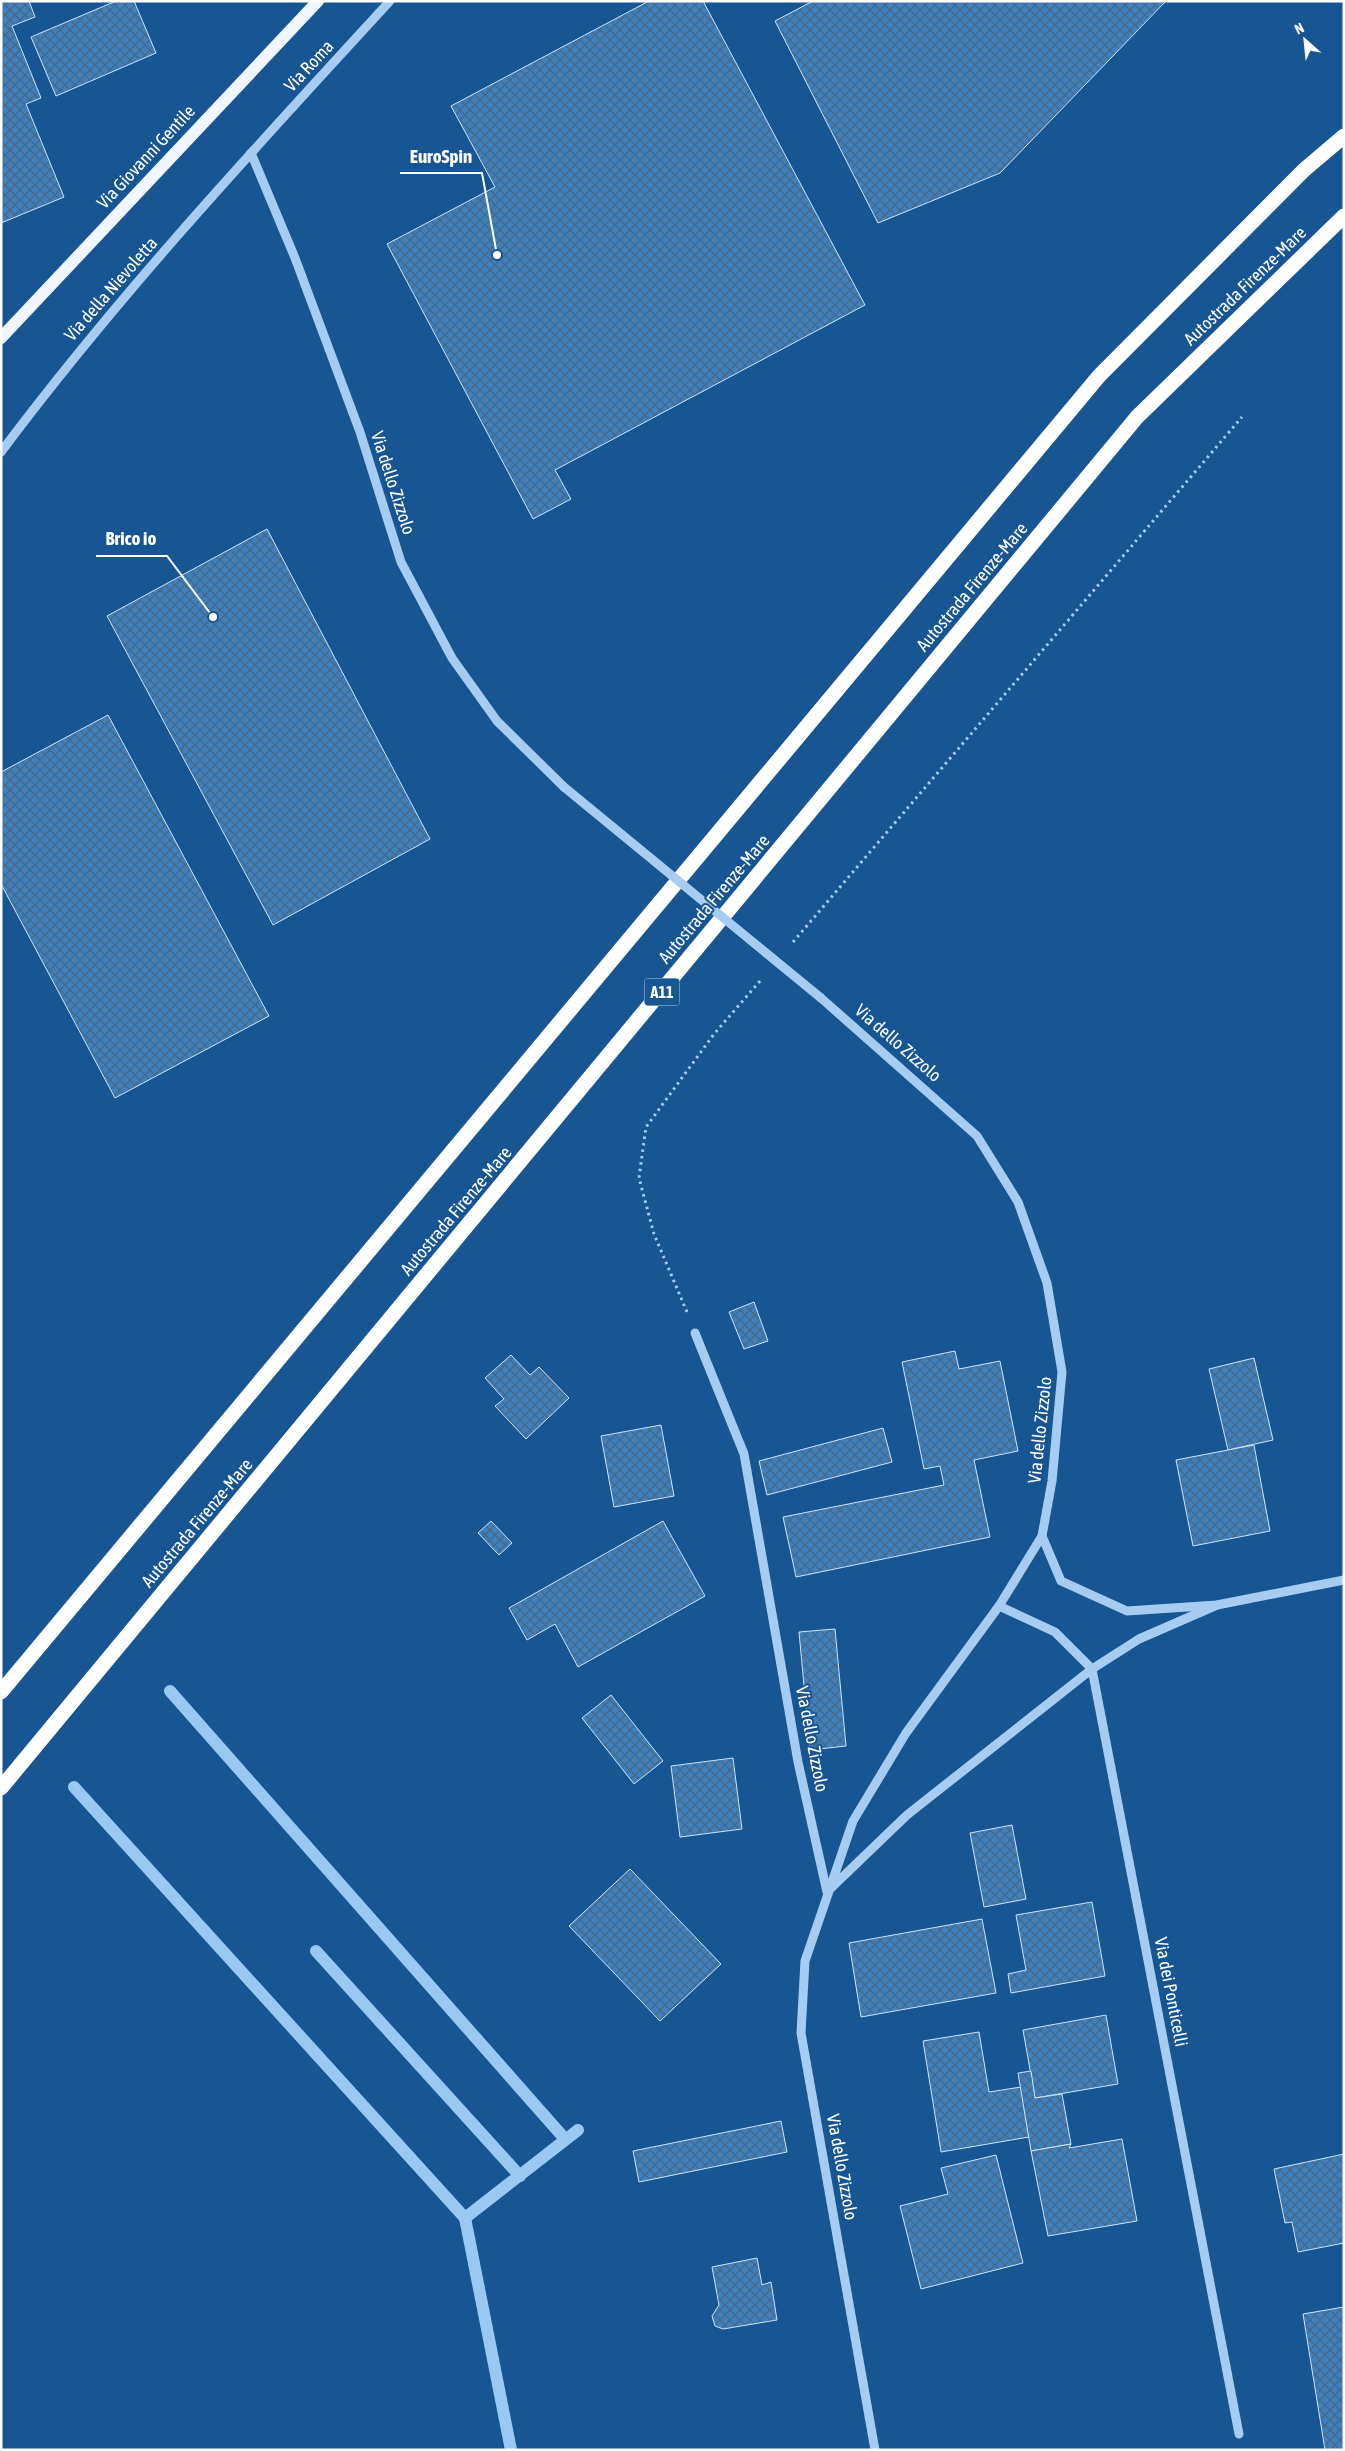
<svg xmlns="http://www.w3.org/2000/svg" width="1345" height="2451" font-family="'Asap Condensed',sans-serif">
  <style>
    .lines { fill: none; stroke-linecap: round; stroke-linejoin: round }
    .stream { stroke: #99c8f3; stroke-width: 12 }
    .building { fill: url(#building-cross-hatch); stroke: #cde5fc }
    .path { stroke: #a6ccf1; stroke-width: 3; stroke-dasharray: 2.5 4; stroke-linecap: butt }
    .minor { stroke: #a6ccf1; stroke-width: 9 }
    .major { stroke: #f0f7ff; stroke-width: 12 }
    .highway { stroke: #fff; stroke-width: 15 }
    .minor-bridge { stroke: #a6ccf1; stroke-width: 9 }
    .labels { text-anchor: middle; stroke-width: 4; stroke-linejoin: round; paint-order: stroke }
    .shield { fill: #175593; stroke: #b9ccdf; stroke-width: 1 }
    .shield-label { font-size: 16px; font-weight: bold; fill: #fff }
    .street-label { font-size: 18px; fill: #fff; stroke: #175593 }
    .leader { fill: none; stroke: #fff; stroke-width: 2 }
    .callout-dot { fill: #fff; stroke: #175593; stroke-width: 2 }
    .callout-label { font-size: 19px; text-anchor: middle; font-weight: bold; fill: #fff; stroke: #175593; stroke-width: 4; stroke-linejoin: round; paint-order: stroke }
  </style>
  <defs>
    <pattern id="building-cross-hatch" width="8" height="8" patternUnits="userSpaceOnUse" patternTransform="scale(1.25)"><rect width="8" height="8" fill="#3f7fbb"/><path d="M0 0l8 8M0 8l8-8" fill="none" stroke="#456889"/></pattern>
  </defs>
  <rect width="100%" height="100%" fill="#175593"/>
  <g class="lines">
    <g class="stream">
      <path d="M170 1691 565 2139"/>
      <path d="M74 1787 465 2218 578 2130"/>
      <path d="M316 1951 520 2176"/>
      <path d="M465 2218 511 2450"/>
    </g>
  </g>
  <g class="building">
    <path d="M1 1H29L35 17 12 26 41 98 26 104 64 197 1 223Z"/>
    <path d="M116 1H134L156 53 56 96 31 37Z"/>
    <path d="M649 1H703L865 305 555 470 571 499 533 519 387 244 495 187 451 106Z"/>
    <path d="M813 1H1166L1000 173 878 223 775 21Z"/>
    <path d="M267 529 430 839 273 925 107 616Z"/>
    <path d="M108 715 269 1016 115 1098 1 884V772Z"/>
    <path d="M754 1302 768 1341 744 1349 729 1312Z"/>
    <path d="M955 1351 959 1369 1000 1361 1018 1451 974 1460 990 1537 796 1577 783 1517 944 1485 940 1466 924 1469 902 1362Z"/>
    <path d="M511 1355 530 1375 539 1367 569 1398 526 1439 495 1406 504 1399 485 1378Z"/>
    <path d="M1254 1358 1273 1440 1228 1450 1209 1369Z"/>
    <path d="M661 1425 674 1496 614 1507 601 1436Z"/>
    <path d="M883 1428 892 1462 767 1495 759 1461Z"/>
    <path d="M1254 1445 1270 1531 1193 1546 1176 1460Z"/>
    <path d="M491 1521 512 1543 499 1555 478 1533Z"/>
    <path d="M663 1521 705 1596 578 1667 555 1624 527 1640 509 1608Z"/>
    <path d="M835 1629 846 1746 810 1750 799 1632Z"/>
    <path d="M611 1695 663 1761 634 1784 582 1718Z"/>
    <path d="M733 1758 742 1829 680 1837 671 1766Z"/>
    <path d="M1012 1825 1026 1899 984 1907 970 1833Z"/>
    <path d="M630 1869 721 1964 660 2021 569 1926Z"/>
    <path d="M1092 1902 1105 1976 1011 1993 1008 1974 1026 1970 1016 1915Z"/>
    <path d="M982 1919 996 1993 861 2017 849 1943Z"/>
    <path d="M1106 2015 1118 2084 1035 2098 1023 2030Z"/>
    <path d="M979 2032 989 2092 1021 2087 1029 2137 941 2152 923 2041Z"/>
    <path d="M1031 2071 1035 2098 1062 2094 1071 2144 1031 2151 1018 2073Z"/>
    <path d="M781 2121 787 2152 639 2182 633 2151Z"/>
    <path d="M1122 2139 1137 2221 1048 2236 1031 2151 1071 2144 1069 2148Z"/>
    <path d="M1344 2154V2243L1298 2252 1292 2222 1285 2223 1274 2169Z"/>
    <path d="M996 2155 1023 2263 921 2289 900 2206 948 2194 941 2168Z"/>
    <path d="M757 2258 762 2285 771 2282 777 2320 723 2329 715 2326 712 2316 719 2305 712 2267Z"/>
    <path d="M1344 2307V2450H1325L1303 2314Z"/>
  </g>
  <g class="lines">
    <g class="path">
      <path d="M793 942 1242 417"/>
      <path d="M687 1312 654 1234 639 1178 646 1127 714 1034 760 981"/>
    </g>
    <g class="minor">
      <path d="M251 153 295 258 360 432 401 562 452 658 497 721 564 787"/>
      <path d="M1 452C120 293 256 147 390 1"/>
      <path d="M821 998 977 1136 1018 1202 1047 1283 1062 1372 1052 1481 1042 1536 999 1606 906 1733 853 1821 805 1961 801 2033 875 2450"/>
      <path d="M695 1333 744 1454 798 1762 827 1892"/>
      <path d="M1042 1536 1061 1581 1127 1611 1217 1605 1344 1580"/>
      <path d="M999 1606 1055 1632 1092 1669 1239 2434"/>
      <path d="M829 1890 907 1815 1092 1669 1139 1639 1217 1605"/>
    </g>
    <path class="major" d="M1 338 318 1"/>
    <g class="highway">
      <path d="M1 1692 1099 376 1304 170 1344 136"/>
      <path d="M1 1788 1137 417 1344 216"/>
    </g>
    <path class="minor-bridge" d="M564 787 821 998"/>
  </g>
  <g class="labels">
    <rect class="shield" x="644.5" y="978.5" width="35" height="27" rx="4"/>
    <g class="shield-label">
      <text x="662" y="998">A11</text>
    </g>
    <g class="street-label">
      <text transform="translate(309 66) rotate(-47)" y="6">Via Roma</text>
      <text transform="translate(146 157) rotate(-47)" y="6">Via Giovanni Gentile</text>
      <text transform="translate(1245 286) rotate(-44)" y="6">Autostrada Firenze-Mare</text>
      <text transform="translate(111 289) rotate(-49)" y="6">Via della Nievoletta</text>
      <text transform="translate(393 483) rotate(72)" y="6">Via dello Zizzolo</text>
      <text transform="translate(972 587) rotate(-50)" y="6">Autostrada Firenze-Mare</text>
      <text transform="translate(714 899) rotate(-50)" y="6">Autostrada Firenze-Mare</text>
      <text transform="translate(898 1043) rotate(41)" y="6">Via dello Zizzolo</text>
      <text transform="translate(456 1211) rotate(-50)" y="6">Autostrada Firenze-Mare</text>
      <text transform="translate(1040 1430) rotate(-84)" y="6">Via dello Zizzolo</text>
      <text transform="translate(197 1523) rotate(-50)" y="6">Autostrada Firenze-Mare</text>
      <text transform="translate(812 1739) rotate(79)" y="6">Via dello Zizzolo</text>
      <text transform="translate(1171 1992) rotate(79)" y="6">Via dei Ponticelli</text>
      <text transform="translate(842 2167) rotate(80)" y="6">Via dello Zizzolo</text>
    </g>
  </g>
  <path class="leader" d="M497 255L482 173H400M213 617L167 556H96"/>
  <g class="callout-dot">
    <circle cx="497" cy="255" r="5"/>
    <circle cx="213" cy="617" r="5"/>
  </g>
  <g class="callout-label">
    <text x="441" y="163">EuroSpin</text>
    <text x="131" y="545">Brico io</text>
  </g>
  <rect width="1345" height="2451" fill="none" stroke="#ffffff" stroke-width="5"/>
  <g transform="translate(1305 40) rotate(333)" stroke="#175593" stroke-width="4" paint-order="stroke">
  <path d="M0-4L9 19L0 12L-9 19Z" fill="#ffffff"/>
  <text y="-8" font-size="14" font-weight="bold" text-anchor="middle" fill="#ffffff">N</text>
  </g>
</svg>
